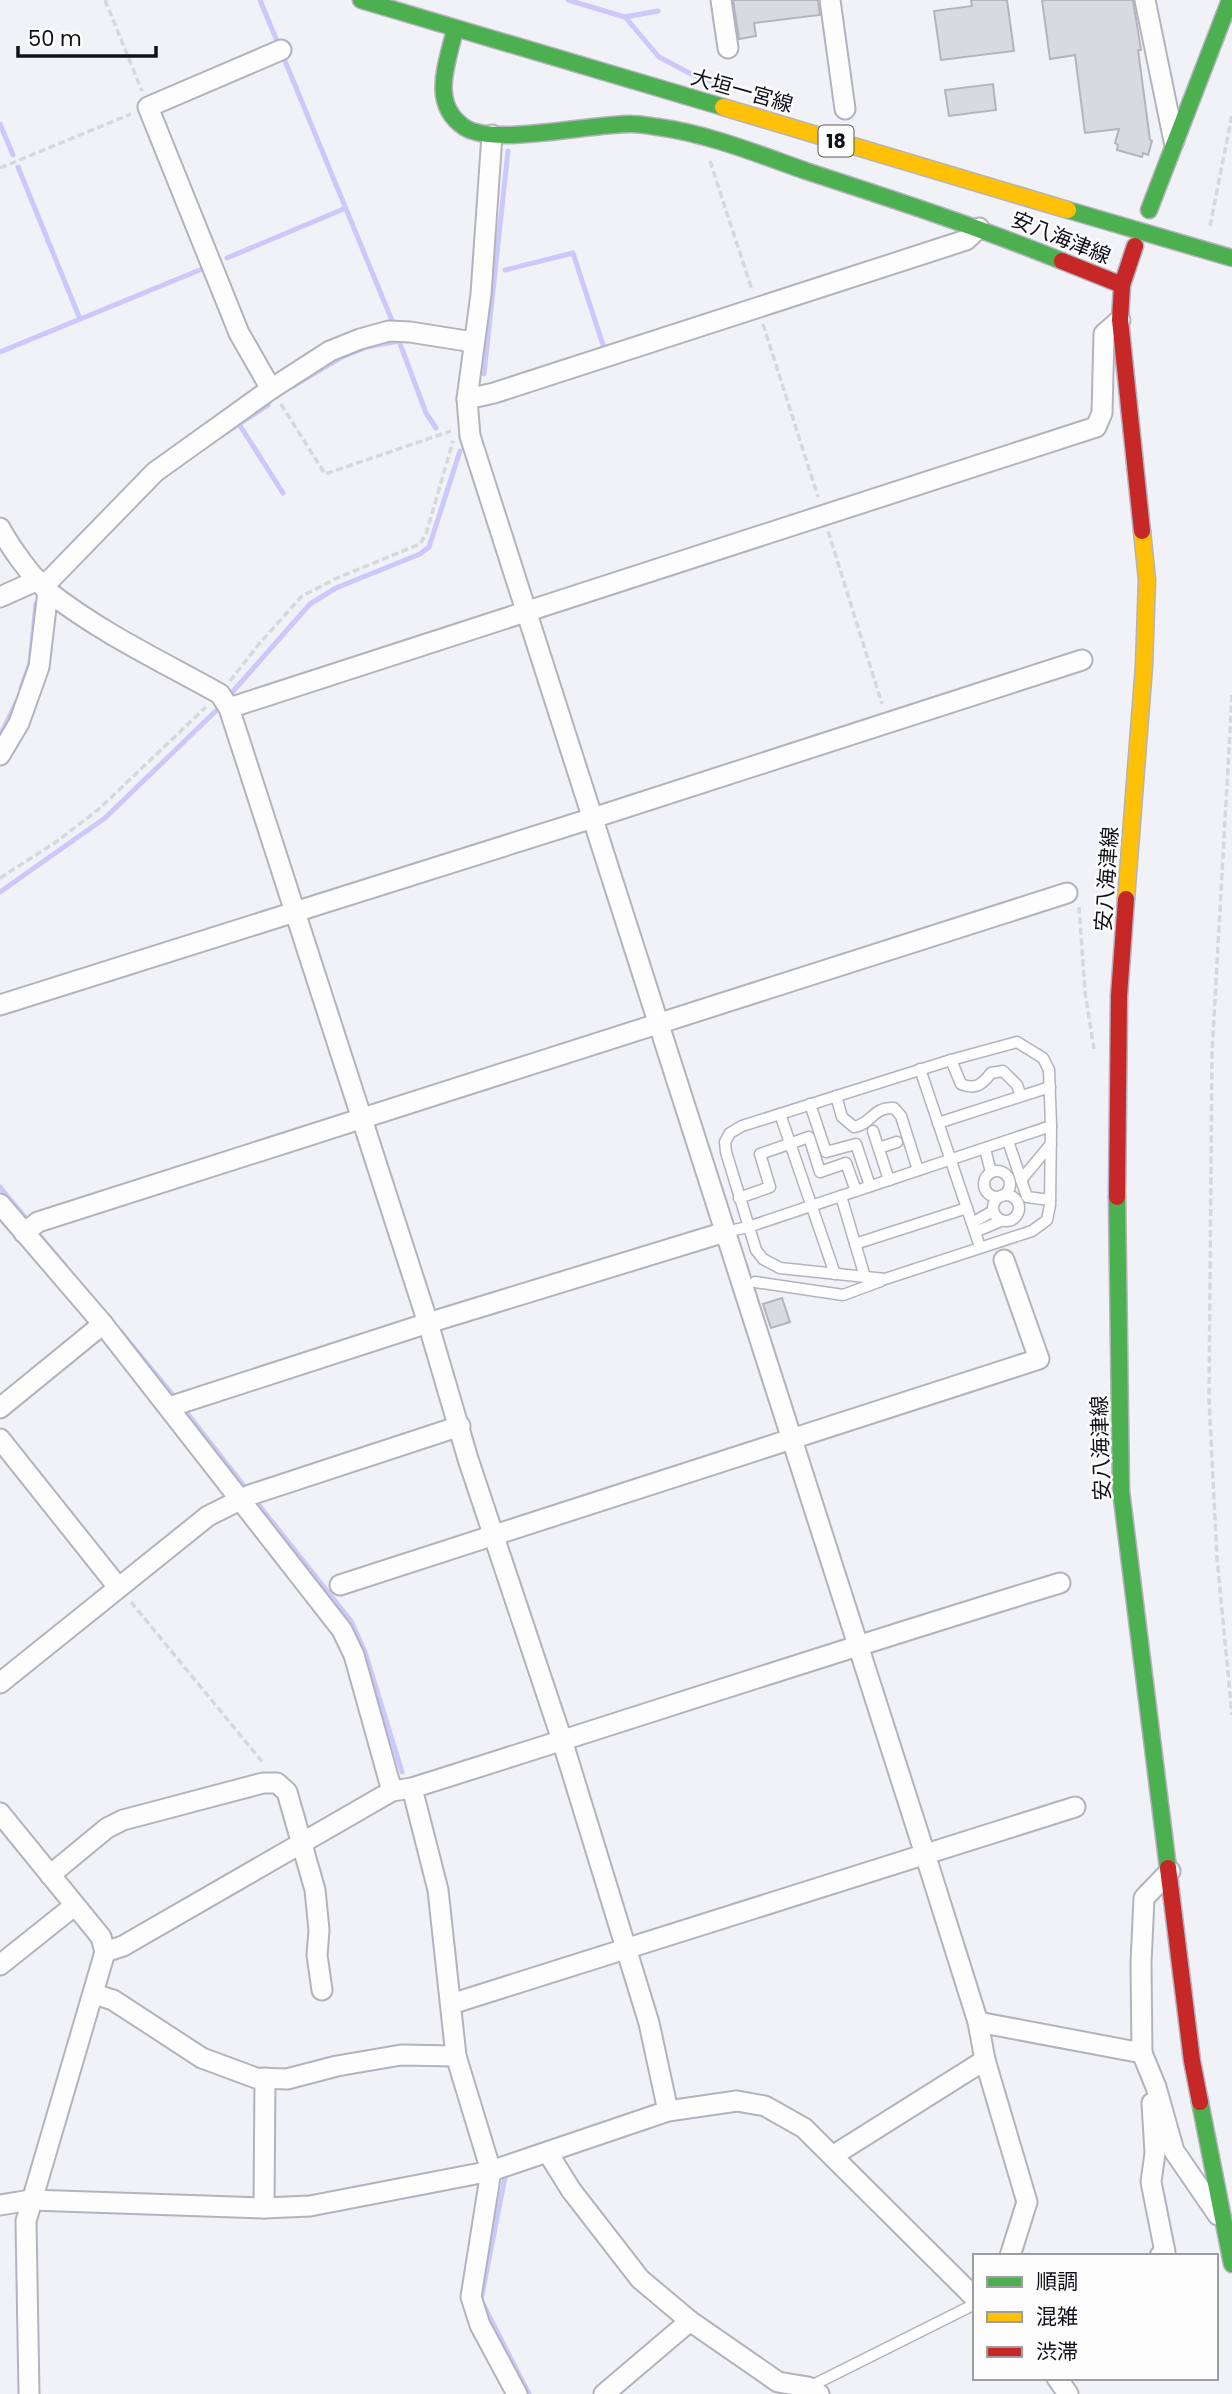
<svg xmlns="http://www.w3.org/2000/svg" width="1232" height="2394" font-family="Poppins,'Noto Sans JP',sans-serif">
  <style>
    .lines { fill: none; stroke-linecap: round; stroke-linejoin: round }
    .stream { stroke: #cbc9fb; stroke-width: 5 }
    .building { fill: #d9d9e2; stroke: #b4b4bd; stroke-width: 2 }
    .lane-casing { stroke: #b4b3bd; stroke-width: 13 }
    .street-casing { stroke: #b4b3bd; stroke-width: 23 }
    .fast-casing { stroke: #b4b3bd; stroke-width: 19 }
    .slow-casing { stroke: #b4b3bd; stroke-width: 19 }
    .jam-casing { stroke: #b4b3bd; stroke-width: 19 }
    .path { stroke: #d8d8da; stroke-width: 3.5; stroke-dasharray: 7 3.5; stroke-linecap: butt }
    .lane { stroke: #fdfdfe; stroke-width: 10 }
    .street { stroke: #fdfdfe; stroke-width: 19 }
    .fast { stroke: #4caf50; stroke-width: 16 }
    .slow { stroke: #ffc107; stroke-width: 16 }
    .jam { stroke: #c62828; stroke-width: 16 }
    .labels { text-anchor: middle; stroke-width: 5; stroke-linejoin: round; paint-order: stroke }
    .shield { fill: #fdfdfd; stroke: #57575e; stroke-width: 2 }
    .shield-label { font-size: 19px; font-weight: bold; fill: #10101a }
    .street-label { font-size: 21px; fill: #10101a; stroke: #fdfdfd }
  </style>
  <rect width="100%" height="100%" fill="#f1f1f8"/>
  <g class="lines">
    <g class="stream">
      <path d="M260 0 279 46"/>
      <path d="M568 0 625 17 659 57 693 75 725 86"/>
      <path d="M625 17 658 11"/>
      <path d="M283 56 393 323"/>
      <path d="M0 124 13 155"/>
      <path d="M18 167 80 319"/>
      <path d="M227 258 346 208"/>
      <path d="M505 270 573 253 604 348 599 350"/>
      <path d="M0 352 207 267"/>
      <path d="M484 374 508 151"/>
      <path d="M293 386 342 357 367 347 399 341 426 413 436 428"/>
      <path d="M239 424 283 493"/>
      <path d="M218 438 268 405"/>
      <path d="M21 688 30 663 36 604"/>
      <path d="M228 697 310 604 336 588 420 554 429 547 460 451"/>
      <path d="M0 736 17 701"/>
      <path d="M0 892 105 818 222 705"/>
      <path d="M0 1187 29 1222"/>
      <path d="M35 1230 67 1268"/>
      <path d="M121 1332 177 1400"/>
      <path d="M183 1408 248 1491"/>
      <path d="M254 1499 351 1621 365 1652 402 1772"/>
      <path d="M505 2177 481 2300 529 2394"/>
    </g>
  </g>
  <g class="building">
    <path d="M733 0H818L820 15 754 23 756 36 739 39Z"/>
    <path d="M971 0H1007L1014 51 941 60 934 11 972 6Z"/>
    <path d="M1042 0H1133L1141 50H1138L1150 140 1152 141 1148 155 1143 153 1142 157 1117 150 1118 145 1115 143 1119 129 1085 133 1075 55 1050 59Z"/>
    <path d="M993 84 996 110 949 116 945 90Z"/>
    <path d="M782 1298 790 1322 771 1328 763 1304Z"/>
  </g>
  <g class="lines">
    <defs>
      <g id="lane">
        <path d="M1017 1042 1043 1058 1049 1070 1051 1126 1050 1205 1047 1220 1032 1231 885 1279 780 1268 763 1259 756 1250 726 1152 725 1142 730 1133 742 1126 951 1060Z"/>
        <path d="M951 1060 961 1084C975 1090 982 1085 991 1073L1003 1071 1017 1085 1021 1096"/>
        <path d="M920 1069 980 1247"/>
        <path d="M836 1096 842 1117 854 1127C872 1124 872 1107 894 1108L901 1116 918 1170"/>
        <path d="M810 1104 826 1152 856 1144 870 1186"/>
        <path d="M780 1114 835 1274"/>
        <path d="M938 1123 1050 1087"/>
        <path d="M873 1131 889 1180"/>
        <path d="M1008 1141 1027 1197 1050 1200"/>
        <path d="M879 1148 897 1142"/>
        <path d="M985 1149 991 1172"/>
        <circle cx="997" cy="1184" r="13"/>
        <path d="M1021 1180 1051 1144"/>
        <circle cx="1006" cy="1208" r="13"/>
        <path d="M841 1196 865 1277"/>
        <path d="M739 1198 770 1187 760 1154 809 1137 820 1172 846 1163 856 1191"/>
        <path d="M972 1223 993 1211"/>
        <path d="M725 1232 748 1227 1051 1126"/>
        <path d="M975 1232 1001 1221"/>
        <path d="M855 1244 967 1208"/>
        <path d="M755 1282 843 1295 881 1281"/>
        <path d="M809 2387 975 2304"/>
      </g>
      <g id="street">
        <path d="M721 0 728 48"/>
        <path d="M830 0 845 109"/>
        <path d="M1145 0 1174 141"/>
        <path d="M492 135 481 294 467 399 470 436 925 1854 978 2022 985 2060 834 2155"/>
        <path d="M271 389 239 333 148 107 281 50"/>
        <path d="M467 399 494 393 966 240 979 228"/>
        <path d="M0 528C11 548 32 578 49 592 101 633 163 662 220 694L229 708 428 1323 468 1459 562 1740 649 2023 668 2111"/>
        <path d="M44 586 155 472 271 389 330 351 360 339 389 331 410 332 473 342"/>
        <path d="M0 597 38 580"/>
        <path d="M229 708 1096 427 1102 413 1104 334 1120 320"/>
        <path d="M0 755 19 723 39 667 48 591"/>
        <path d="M0 1005 593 818 1082 660"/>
        <path d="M0 1204 103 1324 342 1630 354 1655 392 1791"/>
        <path d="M24 1233 38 1222 1067 893"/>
        <path d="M169 1407 428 1323 725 1232"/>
        <path d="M0 1408 103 1324"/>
        <path d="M0 1439 118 1587"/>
        <path d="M340 1585 1039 1359 1004 1260"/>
        <path d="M0 1683 208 1516 250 1495 460 1426"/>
        <path d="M412 1788 438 1890 456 2056"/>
        <path d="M0 1813 101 1937 105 1952 26 2221 29 2394"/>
        <path d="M50 1875 107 1828 123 1820 263 1783H277L287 1792 315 1890 319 1930 317 1955 322 1990"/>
        <path d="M105 1952 123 1946 392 1791 412 1788C628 1720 843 1649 1060 1583"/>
        <path d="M0 1965 74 1906"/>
        <path d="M94 1994 113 2000 202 2058 256 2078 287 2079 337 2066 401 2055 456 2056 491 2171 471 2297 480 2325 517 2394"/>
        <path d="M451 2004 1075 1807"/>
        <path d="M978 2022 1142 2053 1156 2087 1174 2151 1218 2215"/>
        <path d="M1142 2053 1141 1963 1144 1898 1170 1871"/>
        <path d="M985 2060 1027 2202 1010 2256"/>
        <path d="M1152 2103 1155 2153 1151 2182 1165 2252 1160 2256"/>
        <path d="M548 2153 571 2190 640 2279 690 2321 778 2382 808 2387 819 2394"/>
        <path d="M0 2205 31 2200 264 2208 310 2206 491 2171 668 2111 737 2101 765 2106 804 2128 975 2298"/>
        <path d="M264 2208 265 2078"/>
        <path d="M1057 2378 1068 2394"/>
        <path d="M604 2394 690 2321"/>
      </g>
      <g id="fast">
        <path d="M361 0 723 107"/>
        <path d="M455 29C448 62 429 103 464 127 493 147 593 123 632 124 641 124 650 126 658 127 709 134 758 154 806 171 892 199 978 227 1062 261"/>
        <path d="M1068 210 1232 258"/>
        <path d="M1149 210 1230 0"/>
        <path d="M1117 1197 1121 1491 1168 1868"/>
        <path d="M1200 2102 1232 2264"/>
      </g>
      <g id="slow">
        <path d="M723 107 1068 210"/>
        <path d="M1126 899 1144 666 1147 580 1142 531"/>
      </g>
      <g id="jam">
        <path d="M1062 261 1122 285 1120 320 1142 531"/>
        <path d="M1122 285 1135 246"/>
        <path d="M1117 1197 1119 996 1126 899"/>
        <path d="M1168 1868 1192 2061 1200 2102"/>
      </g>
    </defs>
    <use href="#lane" class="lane-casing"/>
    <use href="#street" class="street-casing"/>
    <use href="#fast" class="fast-casing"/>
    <use href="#slow" class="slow-casing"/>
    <use href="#jam" class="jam-casing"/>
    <g class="path">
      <path d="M105 0 142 91"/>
      <path d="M710 161 752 290"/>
      <path d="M0 168 131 114"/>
      <path d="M1210 226 1232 115"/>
      <path d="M763 324 818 497"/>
      <path d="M281 404 325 474 451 431"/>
      <path d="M828 531 882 704"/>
      <path d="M230 681 259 644 302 596 337 578 420 544 426 534 453 441"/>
      <path d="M1232 695 1212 1053 1209 1400 1217 1558 1232 1715"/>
      <path d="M0 878 56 842 99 809 206 707"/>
      <path d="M1079 907 1085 992 1094 1049"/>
      <path d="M131 1602 264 1764"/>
    </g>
    <use href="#lane" class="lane"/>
    <use href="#street" class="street"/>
    <use href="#fast" class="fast"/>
    <use href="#slow" class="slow"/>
    <use href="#jam" class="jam"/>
  </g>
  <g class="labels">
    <rect class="shield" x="818.5" y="125.5" width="35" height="31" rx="5"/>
    <g class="shield-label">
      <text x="836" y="148">18</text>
    </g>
    <g class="street-label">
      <text transform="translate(742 91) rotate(16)" y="7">大垣一宮線</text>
      <text transform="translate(1061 238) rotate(22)" y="7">安八海津線</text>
      <text transform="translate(1107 879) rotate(-86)" y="7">安八海津線</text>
      <text transform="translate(1101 1448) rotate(-92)" y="7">安八海津線</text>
    </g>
  </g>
  <rect x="973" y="2254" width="245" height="126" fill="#fdfdfd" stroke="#9e9ea2" stroke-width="2"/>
  <rect x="987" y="2277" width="35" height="10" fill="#4caf50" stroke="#9e9ea2" stroke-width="2"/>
  <text x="1036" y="2289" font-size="21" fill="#10101a">順調</text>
  <rect x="987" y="2312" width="35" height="10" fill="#ffc107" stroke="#9e9ea2" stroke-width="2"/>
  <text x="1036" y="2324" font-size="21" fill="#10101a">混雑</text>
  <rect x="987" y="2347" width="35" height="10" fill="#c62828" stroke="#9e9ea2" stroke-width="2"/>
  <text x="1036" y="2359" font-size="21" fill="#10101a">渋滞</text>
  <path d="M18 46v10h138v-10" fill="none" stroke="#10101a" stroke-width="3.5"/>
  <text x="28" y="46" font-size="21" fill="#10101a" stroke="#fdfdfd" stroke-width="5" paint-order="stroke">50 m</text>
</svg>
